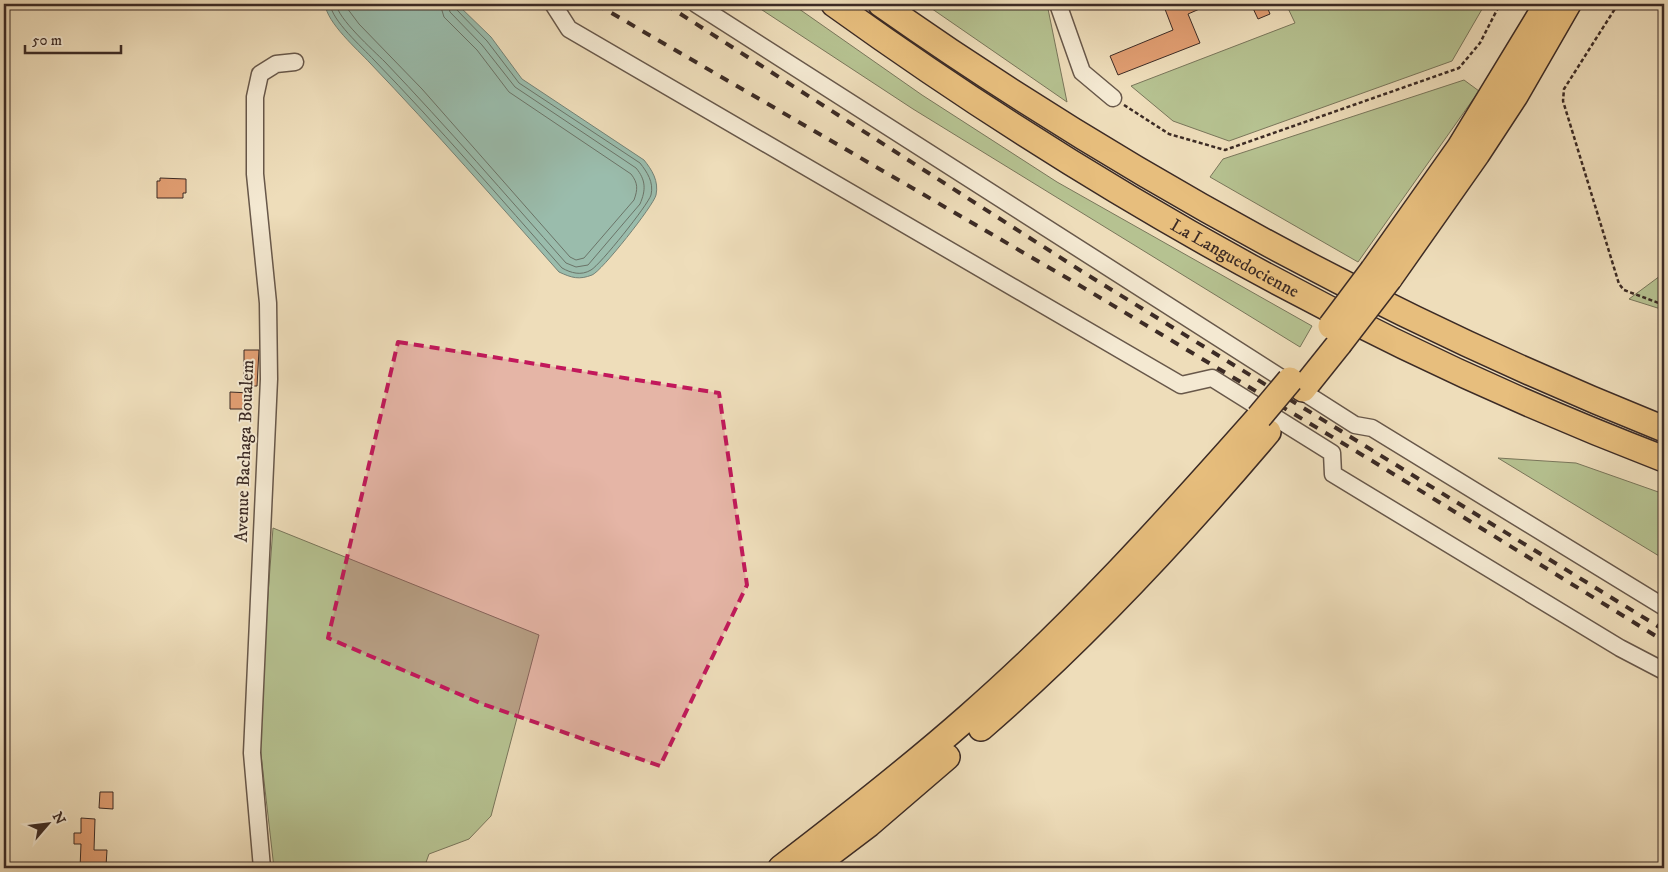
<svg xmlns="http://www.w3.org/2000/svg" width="1668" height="872" font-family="'IM FELL DW Pica',serif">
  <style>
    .green { fill: #b6c291; stroke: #79765b }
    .water { fill: #9abcac; stroke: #748276 }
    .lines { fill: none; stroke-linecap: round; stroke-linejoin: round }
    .shore { stroke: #6b7468; stroke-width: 1 }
    .building { fill: #e19e72; stroke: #3c2b25 }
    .minor-casing { stroke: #68584a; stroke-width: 19 }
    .highway-casing { stroke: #3c2b25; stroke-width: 28 }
    .path { stroke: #3c2b25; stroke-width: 2.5; stroke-dasharray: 4 2.5; stroke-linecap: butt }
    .minor { stroke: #f4e9d2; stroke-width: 16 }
    .highway { stroke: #e7be7d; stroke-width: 25 }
    .rail { stroke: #3c2b25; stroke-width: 4; stroke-dasharray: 9 9; stroke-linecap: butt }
    .highway-bridge-casing { stroke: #3c2b25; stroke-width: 28; stroke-linecap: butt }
    .highway-bridge { stroke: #e7be7d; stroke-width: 25 }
    .marked { fill: #c2185b; fill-opacity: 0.2; stroke: #c2185b; stroke-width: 4; stroke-dasharray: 10 6; stroke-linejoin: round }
    .labels { text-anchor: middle; stroke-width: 4; stroke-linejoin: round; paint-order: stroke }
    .street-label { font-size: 18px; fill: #3c2b25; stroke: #f4e9d2 }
  </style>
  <rect width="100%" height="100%" fill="#eeddba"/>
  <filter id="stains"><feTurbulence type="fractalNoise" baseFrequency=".004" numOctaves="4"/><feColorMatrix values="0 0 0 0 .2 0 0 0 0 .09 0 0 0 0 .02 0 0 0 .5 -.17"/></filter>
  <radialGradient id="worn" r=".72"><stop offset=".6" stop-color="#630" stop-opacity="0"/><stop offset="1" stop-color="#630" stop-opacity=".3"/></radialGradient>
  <g class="green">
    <path d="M753 4H792L922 95 1057 182 1312 326 1300 347 913 109Z"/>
    <path d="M925 4H1047L1067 102Z"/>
    <path d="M1286 4H1485L1452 61 1229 141 1173 121 1131 86 1295 23Z"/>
    <path d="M1464 80 1479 91 1358 262 1210 177 1223 159Z"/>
    <path d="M1664 273V310L1629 299Z"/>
    <path d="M1498 458 1576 463 1664 494V559Z"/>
    <path d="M273 528 539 635 491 816 469 839 429 854 424 868H274L258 728Z"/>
  </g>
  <path class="water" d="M325 4H457L491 37 522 79 644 160C652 170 659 181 656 195 654 205 601 272 592 275 579 280 572 278 559 272 497 202 435 131 370 63 357 49 327 23 325 4Z"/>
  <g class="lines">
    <g class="shore">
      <path d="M330 4C332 21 362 47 374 60 439 127 500 198 562 268 571 273 581 276 591 270 600 265 648 205 651 195 654 182 647 172 640 163L519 83 487 41 456 9 454 4"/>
      <path d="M336 4C338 19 373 50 385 62 447 127 506 195 566 263L576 267 588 265 640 204C646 190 646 180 636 168L515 87 482 45 450 12 448 4"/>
      <path d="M344 4 359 24 422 89 570 257 576 260 584 258 634 200C638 189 638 183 631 174L509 92 477 50 444 17 440 4"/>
    </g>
  </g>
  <g class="building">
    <path d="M1163 4H1211L1188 14 1200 43 1118 75 1110 56 1173 30Z"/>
    <path d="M1251 4H1266L1270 14 1258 19Z"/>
    <path d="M160 178 186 179V193H183V198H157V181H160Z"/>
    <path d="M244 350H259L257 386H244Z"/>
    <path d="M230 392 250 393 249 409H230Z"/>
    <path d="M100 792H113V809L99 808Z"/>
    <path d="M81 818 95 819 94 850H107L106 866 80 868 81 844H74V833H81Z"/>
  </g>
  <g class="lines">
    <defs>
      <g id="minor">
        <path d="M553 4 569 29 1181 385 1212 378 1332 453 1333 474 1620 648 1664 671"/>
        <path d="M696 4 1355 425 1372 428 1664 607"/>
        <path d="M1058 4 1082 72 1113 98"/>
        <path d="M262 868 252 753 269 379 268 303 255 174V97L260 74 276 64 295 62"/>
      </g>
      <g id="highway">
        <path id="s1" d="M834 4C1091 189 1369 346 1664 459"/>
        <path d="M881 4C1126 176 1387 318 1664 429"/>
        <path d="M1373 270 1460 147 1547 4"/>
        <path d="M1389 279 1477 154 1515 96 1568 4"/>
        <path d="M1303 389 1339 344"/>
        <path d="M981 728C1085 638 1179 537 1268 432"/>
        <path d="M781 868C845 819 909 769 969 716 1073 625 1167 521 1259 417"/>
        <path d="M811 868 869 824 947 757"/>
      </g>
    </defs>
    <use href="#minor" class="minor-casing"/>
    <use href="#highway" class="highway-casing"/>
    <g class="path">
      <path d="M1618 4 1564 89 1563 101 1619 284 1624 290 1664 305"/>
      <path d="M1124 105 1169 134 1225 150 1459 68 1480 43 1500 4"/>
    </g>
    <use href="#minor" class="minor"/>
    <use href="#highway" class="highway"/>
    <g class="rail">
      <path d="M596 4 1079 285 1374 462 1664 641"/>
      <path d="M665 4 1086 274 1664 630"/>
    </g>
    <defs>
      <g id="highway-bridge">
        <path d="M1331 326 1373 270"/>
        <path d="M1339 344 1389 279"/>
        <path d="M1259 417 1290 380"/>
      </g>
    </defs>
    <use href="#highway-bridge" class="highway-bridge-casing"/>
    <use href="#highway-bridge" class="highway-bridge"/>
  </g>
  <path class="marked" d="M398 342 719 393 747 585 660 766 480 703 328 638Z"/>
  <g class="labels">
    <g class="street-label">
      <text dy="6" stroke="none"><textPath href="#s1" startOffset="475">La Languedocienne</textPath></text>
      <text transform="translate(244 451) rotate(-88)" y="6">Avenue Bachaga Boualem</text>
    </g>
  </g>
  <rect width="1668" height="872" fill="none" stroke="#eeddba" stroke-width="20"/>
  <rect x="5" y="5" width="1658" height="862" fill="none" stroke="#3c2b25" stroke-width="2.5"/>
  <rect x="10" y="10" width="1648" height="852" fill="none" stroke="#3c2b25"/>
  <g transform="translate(48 824) rotate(62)" stroke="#f4e9d2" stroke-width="4" paint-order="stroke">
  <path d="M0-4L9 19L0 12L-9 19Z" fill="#3c2b25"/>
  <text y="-8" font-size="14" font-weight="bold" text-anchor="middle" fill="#3c2b25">N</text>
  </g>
  <path d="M25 45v8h96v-8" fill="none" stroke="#3c2b25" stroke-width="2.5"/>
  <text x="32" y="45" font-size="15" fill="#3c2b25" stroke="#f4e9d2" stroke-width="4" paint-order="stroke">50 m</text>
  <rect width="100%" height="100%" filter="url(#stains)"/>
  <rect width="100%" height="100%" fill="url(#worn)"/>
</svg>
